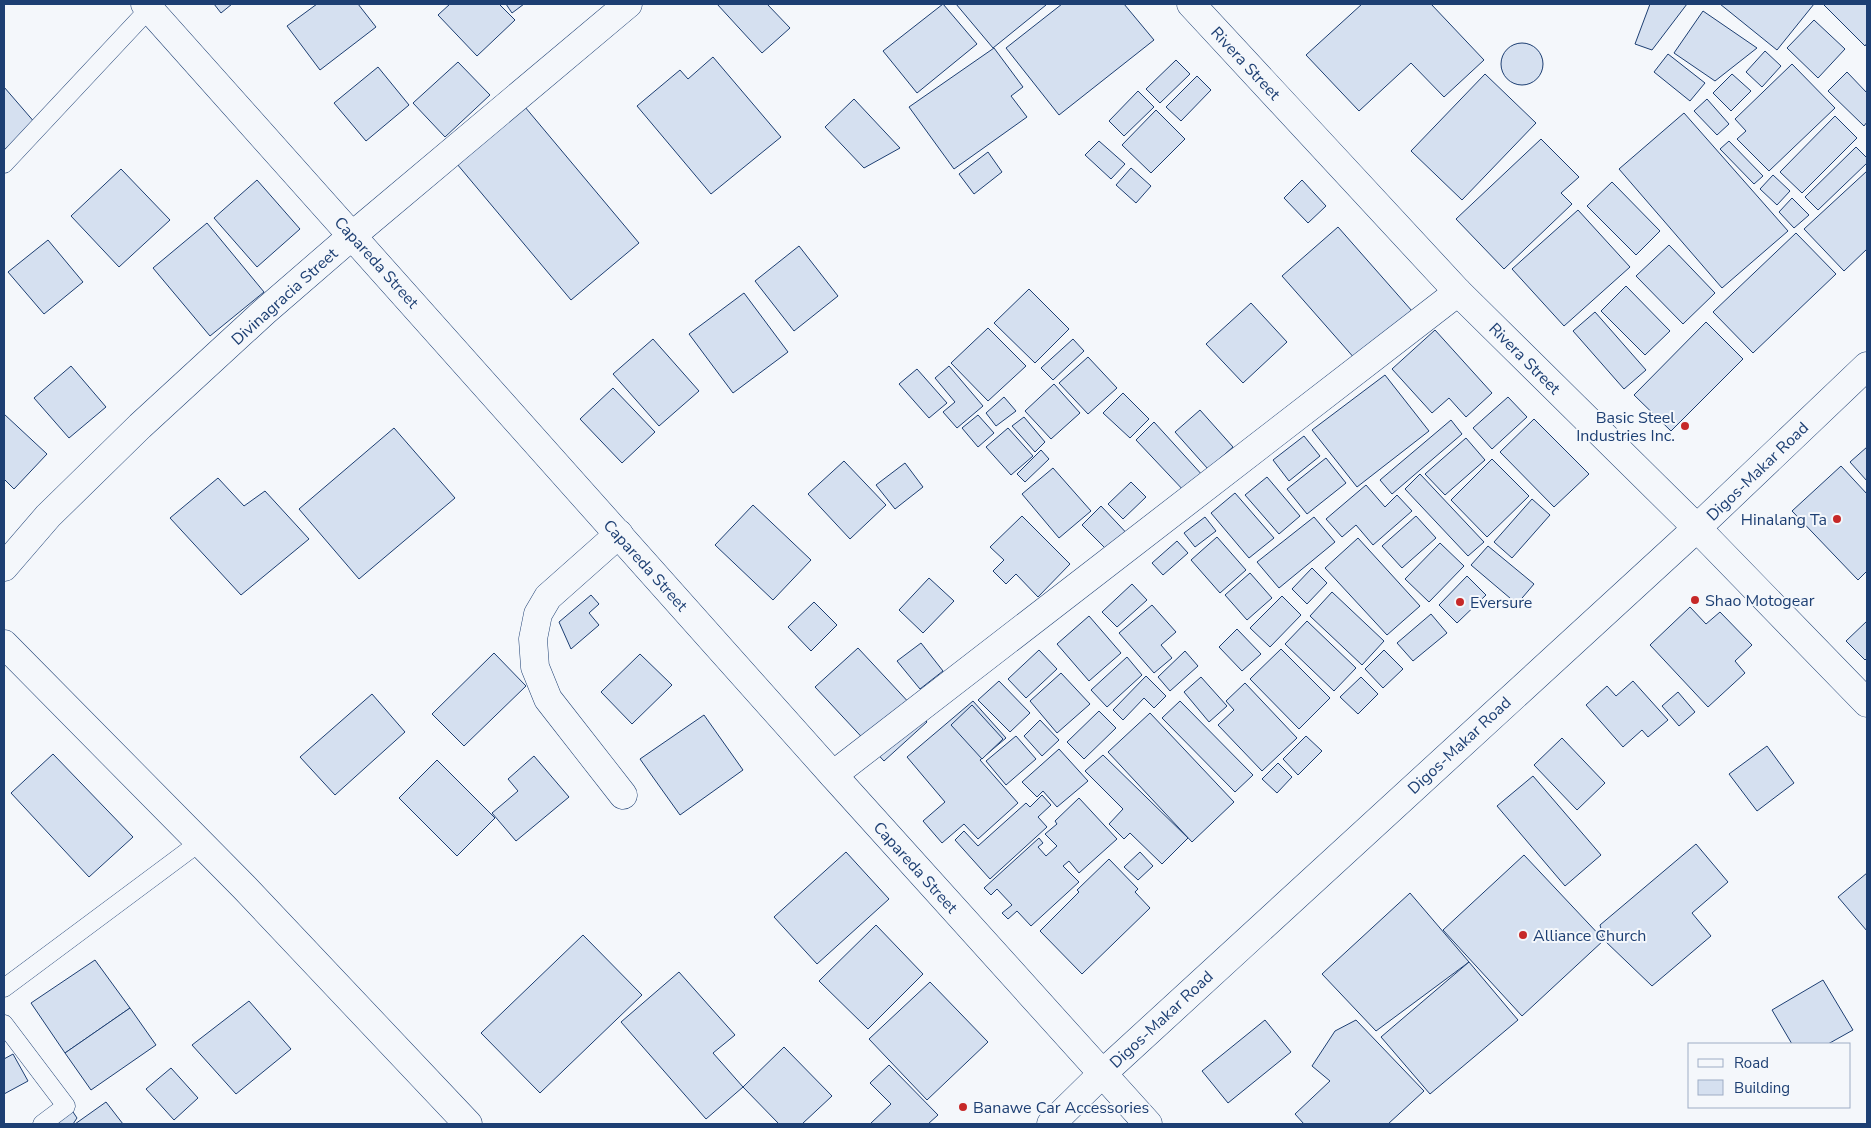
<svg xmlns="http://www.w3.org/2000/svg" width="1871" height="1128" font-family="'Nunito Sans',sans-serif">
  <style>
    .building { fill: #d5e0f0; stroke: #1d3f73 }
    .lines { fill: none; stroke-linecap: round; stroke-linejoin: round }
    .lane-casing { stroke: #1d3f73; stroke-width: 19 }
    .street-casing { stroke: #1d3f73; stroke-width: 29 }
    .primary-casing { stroke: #1d3f73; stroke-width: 29 }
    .lane { stroke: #f4f7fb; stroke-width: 18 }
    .street { stroke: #f4f7fb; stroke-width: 28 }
    .primary { stroke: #f4f7fb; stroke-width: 28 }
    .poi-dot { fill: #c62828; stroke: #f4f7fb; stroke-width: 2 }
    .labels { text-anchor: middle; stroke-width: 4; stroke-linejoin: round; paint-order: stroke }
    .street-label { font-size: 16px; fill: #1d3f73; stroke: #f4f7fb }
    .poi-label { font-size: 16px; fill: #1d3f73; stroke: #f4f7fb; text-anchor: start }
  </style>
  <rect width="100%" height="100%" fill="#f4f7fb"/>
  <g class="building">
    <path d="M214 4H232L221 13Z"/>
    <path d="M317 4H358L376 27 320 70 287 26Z"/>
    <path d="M450 4H499L515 20 477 56 438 15Z"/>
    <path d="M506 4H524L512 13Z"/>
    <path d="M717 4H767L790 28 762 53Z"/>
    <path d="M943 4 977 44 917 93 883 51Z"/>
    <path d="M956 4H1045L1046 5 993 48Z"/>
    <path d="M1062 4H1124L1154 40 1059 115 1006 48Z"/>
    <path d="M1362 4H1431L1484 60 1444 97 1411 63 1359 111 1306 55Z"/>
    <path d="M1650 4H1687L1652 50 1635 44Z"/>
    <path d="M1720 4H1814L1777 50Z"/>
    <path d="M1823 4H1867V43L1865 46Z"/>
    <path d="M1703 11 1757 48 1715 81 1674 53Z"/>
    <path d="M1814 20 1845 49 1818 78 1787 48Z"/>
    <circle cx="1522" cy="64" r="21"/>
    <path d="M994 48 1023 87 1011 96 1027 117 954 169 909 107Z"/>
    <path d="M1765 51 1781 66 1762 87 1746 72Z"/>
    <path d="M1668 54 1705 83 1690 101 1654 72Z"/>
    <path d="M713 57 781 137 711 194 637 106 680 70 688 79Z"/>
    <path d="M1176 60 1190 74 1160 103 1146 89Z"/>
    <path d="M458 62 490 95 445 137 413 103Z"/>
    <path d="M1792 64 1835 108 1769 171 1737 139 1746 131 1735 119Z"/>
    <path d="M378 67 409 105 366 141 334 103Z"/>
    <path d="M1847 72 1867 93V122L1864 126 1828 91Z"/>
    <path d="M1485 74 1536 123 1462 200 1411 151Z"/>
    <path d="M1732 74 1751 91 1731 111 1713 93Z"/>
    <path d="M1197 76 1211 90 1181 121 1166 107Z"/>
    <path d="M4 87 36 124 4 150Z"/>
    <path d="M1138 91 1154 107 1124 136 1109 121Z"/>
    <path d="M854 99 900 148 864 168 825 127Z"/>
    <path d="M1707 99 1729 124 1717 135 1694 111Z"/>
    <path d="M525 107 639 243 571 300 457 164Z"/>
    <path d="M1156 110 1185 139 1151 173 1122 145Z"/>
    <path d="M1684 113 1788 231 1722 288 1619 169Z"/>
    <path d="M1835 116 1857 138 1802 193 1780 172Z"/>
    <path d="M1541 139 1579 177 1561 193 1572 204 1504 269 1456 219Z"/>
    <path d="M1099 141 1125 164 1111 179 1085 155Z"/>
    <path d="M1729 141 1763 176 1754 184 1720 149Z"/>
    <path d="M1856 147 1867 158V163L1818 210 1805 197Z"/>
    <path d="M988 152 1002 172 974 194 959 174Z"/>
    <path d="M1131 168 1151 186 1136 203 1116 185Z"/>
    <path d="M121 169 170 220 119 267 71 216Z"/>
    <path d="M1867 171V249L1844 271 1804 229Z"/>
    <path d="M1773 175 1790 191 1777 205 1760 189Z"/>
    <path d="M257 180 300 229 257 267 214 218Z"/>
    <path d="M1302 180 1326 206 1308 223 1284 198Z"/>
    <path d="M1612 182 1660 231 1636 255 1587 206Z"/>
    <path d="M1792 198 1809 215 1794 228 1779 212Z"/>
    <path d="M1578 210 1630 267 1564 326 1512 269Z"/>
    <path d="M207 223 264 292 210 336 153 268Z"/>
    <path d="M1338 227 1412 311 1356 360 1282 276Z"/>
    <path d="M1796 233 1836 274 1753 353 1713 312Z"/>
    <path d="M48 240 83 282 44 314 8 272Z"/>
    <path d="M1669 245 1715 293 1683 324 1636 276Z"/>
    <path d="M799 246 838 296 794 331 755 281Z"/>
    <path d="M1626 286 1670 331 1645 355 1601 311Z"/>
    <path d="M1029 289 1069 329 1035 363 994 323Z"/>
    <path d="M744 293 788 352 733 393 689 334Z"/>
    <path d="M1251 303 1287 342 1243 383 1206 344Z"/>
    <path d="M1595 312 1646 370 1624 389 1573 331Z"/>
    <path d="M1706 322 1743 359 1671 431 1634 395Z"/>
    <path d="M988 328 1026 366 988 401 951 363Z"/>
    <path d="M1435 330 1492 393 1466 417 1449 398 1432 413 1392 369Z"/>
    <path d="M653 339 699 391 659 426 613 374Z"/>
    <path d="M1073 339 1084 351 1053 380 1041 368Z"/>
    <path d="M1088 357 1117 388 1088 414 1059 383Z"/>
    <path d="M71 366 106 407 69 438 34 398Z"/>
    <path d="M949 366 983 406 957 428 943 412 955 402 935 378Z"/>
    <path d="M917 369 947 403 929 418 899 384Z"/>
    <path d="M1385 375 1429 431 1357 487 1312 430Z"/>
    <path d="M1054 384 1080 413 1051 439 1025 411Z"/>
    <path d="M613 388 655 432 622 463 580 419Z"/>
    <path d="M1123 393 1149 419 1130 438 1103 413Z"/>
    <path d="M1004 397 1016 411 996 426 986 413Z"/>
    <path d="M1508 397 1527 417 1492 449 1473 428Z"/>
    <path d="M1200 410 1233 447 1208 469 1175 432Z"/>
    <path d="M4 414 47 454 14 489 4 479Z"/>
    <path d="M978 415 994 433 978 447 962 428Z"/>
    <path d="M1024 417 1045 442 1035 452 1012 426Z"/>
    <path d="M1534 419 1589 474 1554 507 1500 452Z"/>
    <path d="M1451 420 1462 434 1392 494 1380 480Z"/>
    <path d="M1154 422 1204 477 1186 493 1136 440Z"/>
    <path d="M394 428 455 498 359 579 299 509Z"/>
    <path d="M1008 428 1033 456 1011 475 986 447Z"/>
    <path d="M1304 436 1320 456 1289 481 1273 460Z"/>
    <path d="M1466 438 1485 460 1445 495 1425 474Z"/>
    <path d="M1867 447V481L1850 462Z"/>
    <path d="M1041 450 1049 459 1025 482 1017 474Z"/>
    <path d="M1326 458 1346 483 1307 514 1287 489Z"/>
    <path d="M1492 459 1529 496 1487 537 1451 500Z"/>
    <path d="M844 461 886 505 850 539 808 494Z"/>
    <path d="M905 463 923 487 895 509 876 485Z"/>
    <path d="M1841 466 1867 494V571L1858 580 1792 511Z"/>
    <path d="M1053 468 1091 511 1059 538 1022 494Z"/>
    <path d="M1420 474 1484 542 1468 556 1405 489Z"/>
    <path d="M1267 477 1300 516 1279 534 1245 495Z"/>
    <path d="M218 478 244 506 265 491 309 539 241 595 170 518Z"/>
    <path d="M1131 482 1146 497 1123 519 1108 504Z"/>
    <path d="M1366 485 1385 507 1397 495 1412 511 1373 545 1356 525 1342 537 1326 519Z"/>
    <path d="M1235 493 1274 538 1249 558 1211 513Z"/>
    <path d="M1532 499 1550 515 1512 558 1494 542Z"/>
    <path d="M753 505 811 560 773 600 715 545Z"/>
    <path d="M1101 506 1134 541 1115 558 1082 525Z"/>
    <path d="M1022 516 1070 564 1038 597 1016 574 1006 584 993 571 1004 560 990 547Z"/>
    <path d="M1416 516 1436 538 1402 568 1382 546Z"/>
    <path d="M1205 517 1216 531 1195 547 1184 533Z"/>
    <path d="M1314 517 1335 542 1279 588 1257 562Z"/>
    <path d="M1217 537 1246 570 1220 593 1191 560Z"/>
    <path d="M1358 538 1420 606 1387 635 1325 568Z"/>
    <path d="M1177 541 1188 553 1163 575 1152 563Z"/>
    <path d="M1440 543 1464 566 1429 602 1405 579Z"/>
    <path d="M1488 546 1534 584 1517 604 1471 565Z"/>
    <path d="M1312 568 1327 583 1307 604 1292 589Z"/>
    <path d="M1250 573 1272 598 1247 620 1225 595Z"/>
    <path d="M1467 576 1486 595 1457 623 1439 605Z"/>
    <path d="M929 578 954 601 923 633 899 610Z"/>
    <path d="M1132 584 1147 600 1117 627 1102 612Z"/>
    <path d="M1332 592 1384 641 1362 665 1310 616Z"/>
    <path d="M591 595 599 604 589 613 599 625 571 649 559 622Z"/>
    <path d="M1282 596 1301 615 1270 647 1250 628Z"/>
    <path d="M814 602 837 625 811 651 788 627Z"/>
    <path d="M1152 605 1176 632 1161 645 1172 658 1154 673 1119 633Z"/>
    <path d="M1690 607 1706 624 1720 612 1752 645 1735 661 1745 673 1708 707 1650 645Z"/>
    <path d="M1431 614 1447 633 1413 661 1397 643Z"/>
    <path d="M1089 616 1121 653 1089 681 1057 644Z"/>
    <path d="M1307 621 1356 668 1334 691 1285 644Z"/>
    <path d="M1867 621V658L1865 660 1846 641Z"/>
    <path d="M1237 629 1261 654 1242 671 1219 647Z"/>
    <path d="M921 643 943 671 920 689 897 661Z"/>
    <path d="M858 648 927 722 884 761 815 687Z"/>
    <path d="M1281 649 1330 698 1299 729 1250 679Z"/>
    <path d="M1039 650 1057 669 1026 698 1008 679Z"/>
    <path d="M1384 650 1403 669 1383 688 1365 669Z"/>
    <path d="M1185 651 1198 666 1170 691 1158 677Z"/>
    <path d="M494 653 526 686 464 746 432 714Z"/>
    <path d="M640 654 672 685 632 724 601 692Z"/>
    <path d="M1127 657 1142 675 1107 707 1091 690Z"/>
    <path d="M1061 673 1090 704 1057 733 1030 701Z"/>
    <path d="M1146 676 1166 696 1154 708 1144 698 1123 720 1113 710Z"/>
    <path d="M1201 677 1227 706 1209 722 1184 692Z"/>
    <path d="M1361 677 1378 694 1358 714 1340 697Z"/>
    <path d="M999 681 1030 713 1010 732 978 700Z"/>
    <path d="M1633 681 1668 720 1648 737 1642 730 1623 747 1586 705 1607 686 1616 696Z"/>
    <path d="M1245 683 1297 738 1262 771 1218 725 1234 710 1226 701Z"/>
    <path d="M1678 692 1695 712 1679 726 1662 706Z"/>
    <path d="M372 694 405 732 335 795 300 757Z"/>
    <path d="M973 701 1006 738 980 760 1018 803 978 839 964 824 942 843 923 821 945 802 907 757Z"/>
    <path d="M1180 701 1253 775 1235 792 1162 718Z"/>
    <path d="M972 705 1003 739 982 759 951 725Z"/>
    <path d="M1099 711 1116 728 1084 759 1067 742Z"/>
    <path d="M1150 713 1234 802 1192 842 1108 752Z"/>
    <path d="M704 715 743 770 680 815 640 759Z"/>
    <path d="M1040 720 1059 740 1042 756 1024 736Z"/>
    <path d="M1016 736 1036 759 1006 785 986 761Z"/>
    <path d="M1306 736 1322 751 1298 775 1283 759Z"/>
    <path d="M1562 738 1605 783 1577 810 1534 765Z"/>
    <path d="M1767 746 1794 783 1757 811 1729 774Z"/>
    <path d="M1059 749 1088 781 1057 807 1043 791 1037 797 1022 782Z"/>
    <path d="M53 754 133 837 89 877 11 793Z"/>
    <path d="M1103 755 1188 838 1162 864 1130 833 1124 839 1109 824 1123 809 1085 771Z"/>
    <path d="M534 756 569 797 516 841 492 813 518 791 508 779Z"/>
    <path d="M437 760 495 818 457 856 399 798Z"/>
    <path d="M1278 763 1292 777 1277 793 1262 779Z"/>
    <path d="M1533 776 1601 855 1565 886 1497 806Z"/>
    <path d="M1042 795 1051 805 1038 817 1047 827 990 879 955 840 964 831 978 846 1026 803 1030 807Z"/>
    <path d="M1079 798 1117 839 1079 873 1069 861 1063 866 1079 882 1031 926 1017 911 1008 919 1002 913 1012 905 997 889 991 895 984 888 1039 838 1043 843 1038 847 1046 856 1057 846 1045 834 1057 824 1055 821Z"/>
    <path d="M1696 844 1728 882 1692 913 1711 936 1652 986 1604 940 1600 925Z"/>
    <path d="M846 852 889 899 817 964 774 917Z"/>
    <path d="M1140 852 1153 866 1138 880 1124 867Z"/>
    <path d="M1524 855 1604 940 1522 1016 1443 930Z"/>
    <path d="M1109 859 1138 889 1135 892 1150 908 1082 974 1040 931 1079 892 1077 890Z"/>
    <path d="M1867 873V931L1838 897Z"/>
    <path d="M1410 893 1469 962 1376 1031 1322 974Z"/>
    <path d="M876 925 923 974 868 1029 819 981Z"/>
    <path d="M583 935 642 995 540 1093 481 1033Z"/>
    <path d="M95 960 130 1008 65 1053 31 1003Z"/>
    <path d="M1469 962 1518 1020 1430 1094 1381 1037Z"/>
    <path d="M679 972 735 1035 713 1053 743 1087 706 1119 621 1022Z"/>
    <path d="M1823 980 1853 1030 1828 1044H1792L1772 1010Z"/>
    <path d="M930 982 988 1042 927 1100 869 1039Z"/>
    <path d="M249 1001 291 1049 236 1094 192 1045Z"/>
    <path d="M130 1008 156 1045 91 1090 65 1053Z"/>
    <path d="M1265 1020 1291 1052 1228 1103 1202 1071Z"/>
    <path d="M1356 1020 1424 1091 1388 1124H1304L1295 1114 1330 1081 1312 1066 1335 1031Z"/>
    <path d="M784 1047 832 1096 802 1124H779L743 1087Z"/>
    <path d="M13 1054 28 1081 4 1094V1059Z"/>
    <path d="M889 1065 938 1115 928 1124H870L891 1104 870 1083Z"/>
    <path d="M171 1068 198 1098 174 1120 146 1089Z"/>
    <path d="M65 1100 77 1118 73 1124H41Z"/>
    <path d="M106 1102 123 1124H75Z"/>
  </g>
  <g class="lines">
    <defs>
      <g id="lane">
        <path d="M4 164 149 9"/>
        <path d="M4 988 200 842"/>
        <path d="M4 1024 66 1106 42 1124"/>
      </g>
      <g id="street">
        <path d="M145 4 833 775 1148 1124"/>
        <path d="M1191 4 1458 292 1697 528 1867 703"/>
        <path d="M619 534 548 597 538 614 533 639 535 667 548 699 623 795"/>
        <path d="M4 567 48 516 140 426 264 312 353 235 628 4"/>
        <path d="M4 644 244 887 468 1124"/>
        <path d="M833 775 1458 292"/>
      </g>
      <path id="primary" d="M1051 1124 1103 1073 1697 528 1867 366"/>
    </defs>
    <use href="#lane" class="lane-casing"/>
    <use href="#street" class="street-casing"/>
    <use href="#primary" class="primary-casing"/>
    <use href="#lane" class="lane"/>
    <use href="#street" class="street"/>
    <use href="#primary" class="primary"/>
  </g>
  <g class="poi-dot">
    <circle cx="1685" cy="426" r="5"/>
    <circle cx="1837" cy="519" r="5"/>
    <circle cx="1695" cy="600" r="5"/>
    <circle cx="1460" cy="602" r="5"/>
    <circle cx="1523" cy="935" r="5"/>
    <circle cx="963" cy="1107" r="5"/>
  </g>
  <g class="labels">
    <g class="street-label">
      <text transform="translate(1246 63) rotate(47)" y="6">Rivera Street</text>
      <text transform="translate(377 262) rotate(48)" y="6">Capareda Street</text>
      <text transform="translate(284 296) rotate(-42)" y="6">Divinagracia Street</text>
      <text transform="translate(1525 358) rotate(45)" y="6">Rivera Street</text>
      <text transform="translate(1757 471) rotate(-44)" y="6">Digos-Makar Road</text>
      <text transform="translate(646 565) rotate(48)" y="6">Capareda Street</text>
      <text transform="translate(1459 745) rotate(-43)" y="6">Digos-Makar Road</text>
      <text transform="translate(916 867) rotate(48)" y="6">Capareda Street</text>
      <text transform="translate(1161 1019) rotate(-43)" y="6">Digos-Makar Road</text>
    </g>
    <g class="poi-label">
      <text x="1675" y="423" text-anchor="end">Basic Steel<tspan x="1675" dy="18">Industries Inc.</tspan></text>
      <text x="1827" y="525" text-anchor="end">Hinalang Ta</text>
      <text x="1705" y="606">Shao Motogear</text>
      <text x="1470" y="608">Eversure</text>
      <text x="1533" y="941">Alliance Church</text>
      <text x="973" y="1113">Banawe Car Accessories</text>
    </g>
  </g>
  <rect width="1871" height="1128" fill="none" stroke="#1d3f73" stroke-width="10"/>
  <rect x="1688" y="1043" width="162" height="65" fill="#f4f7fb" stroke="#9eadc5"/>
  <rect x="1698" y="1059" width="25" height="8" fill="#f4f7fb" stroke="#9eadc5"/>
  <text x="1734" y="1068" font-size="15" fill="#1d3f73">Road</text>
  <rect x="1698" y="1080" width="25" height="15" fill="#d5e0f0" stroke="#9eadc5"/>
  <text x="1734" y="1093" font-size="15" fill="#1d3f73">Building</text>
</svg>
